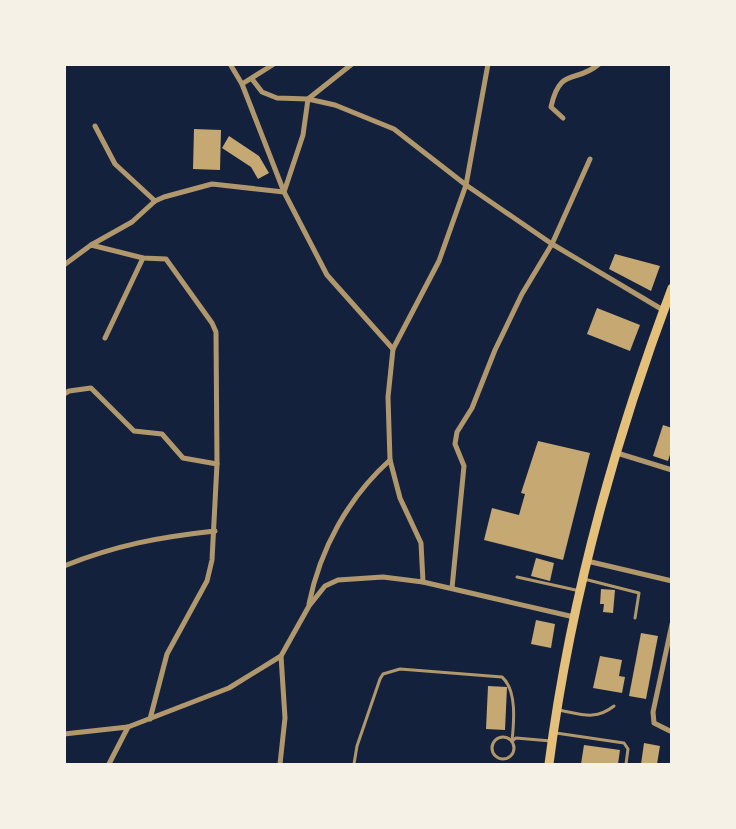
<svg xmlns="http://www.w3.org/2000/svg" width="736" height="829" font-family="Jost,sans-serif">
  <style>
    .building { fill: #c6a872 }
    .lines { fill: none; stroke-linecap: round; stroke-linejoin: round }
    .service { stroke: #b1986c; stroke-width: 3 }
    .minor { stroke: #b1986c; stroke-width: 5 }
    .primary { stroke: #e5c07b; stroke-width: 9 }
  </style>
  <rect width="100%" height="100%" fill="#14213d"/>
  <g class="building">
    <path d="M194 129 221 130 220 170 193 169Z"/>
    <path d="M229 136 259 156 269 173 258 179 251 167 222 148Z"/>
    <path d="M615 254 660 266 651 291 609 269Z"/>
    <path d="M597 308 640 325 630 351 587 334Z"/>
    <path d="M663 425 672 428V448L668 461 653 456Z"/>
    <path d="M538 441 590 453 563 560 484 540 492 508 519 515 525 494 521 493Z"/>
    <path d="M536 558 554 563 550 581 531 576Z"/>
    <path d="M601 589 615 590 613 613 603 612 604 604H600Z"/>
    <path d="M536 620 555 624 551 648 531 644Z"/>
    <path d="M641 633 658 636 646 699 629 696Z"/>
    <path d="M600 656 622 660 619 676 625 677 622 693 593 688Z"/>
    <path d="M488 686 507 687 505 730 486 729Z"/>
    <path d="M644 743 660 746 657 764H641Z"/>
    <path d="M584 745 620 750 618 764H581Z"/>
  </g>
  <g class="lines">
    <g class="service">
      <path d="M517 577 580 591"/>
      <path d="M584 579 639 593 635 618"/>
      <path d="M559 710C581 714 595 721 614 706"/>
      <path d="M556 733 624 743 628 749 626 764"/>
      <circle cx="503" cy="748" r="11"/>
      <path d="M354 764 357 746 380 679 383 674 400 669 502 677C517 690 514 722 512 741L516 738 551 741"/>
    </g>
    <g class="minor">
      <path d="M230 64 242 84 284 192 327 275 393 349 388 397 390 460 400 498 421 543 423 582"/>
      <path d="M252 79 262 92 277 98 308 99 335 105 394 129 466 185 552 244 663 310"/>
      <path d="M242 84 274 64"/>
      <path d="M563 118 551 107C560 66 576 84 599 64"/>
      <path d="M95 126 115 164 155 201"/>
      <path d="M91 245 143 258 166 259 212 323 216 332 217 464 212 560 207 581 167 654 150 719"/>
      <path d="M64 265 91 245 132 222 155 201 164 197 212 184 284 192 303 135 308 99 352 64"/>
      <path d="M105 338 143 258"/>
      <path d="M393 349 439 261 466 185 488 64"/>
      <path d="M64 394 69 391 91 388 134 431 162 434 183 458 217 464"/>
      <path d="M617 453 672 470"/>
      <path d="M587 561 672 581"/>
      <path d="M64 566C116 545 160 537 215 531"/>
      <path d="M452 588 464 466 455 444 457 432 472 408 495 350 522 294 552 244 590 159"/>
      <path d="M309 604C320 549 348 498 390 460"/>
      <path d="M672 624 653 712 654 723 672 732"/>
      <path d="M64 734 128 727 229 688 281 656 309 606 325 586 338 580 383 577 423 582 574 617"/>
      <path d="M109 764 128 727"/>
      <path d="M280 764 285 718 281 656"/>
    </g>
    <path class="primary" d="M549 764C570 601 614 442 672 288"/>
  </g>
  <rect width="736" height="829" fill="none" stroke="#f6f1e7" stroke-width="132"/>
</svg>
